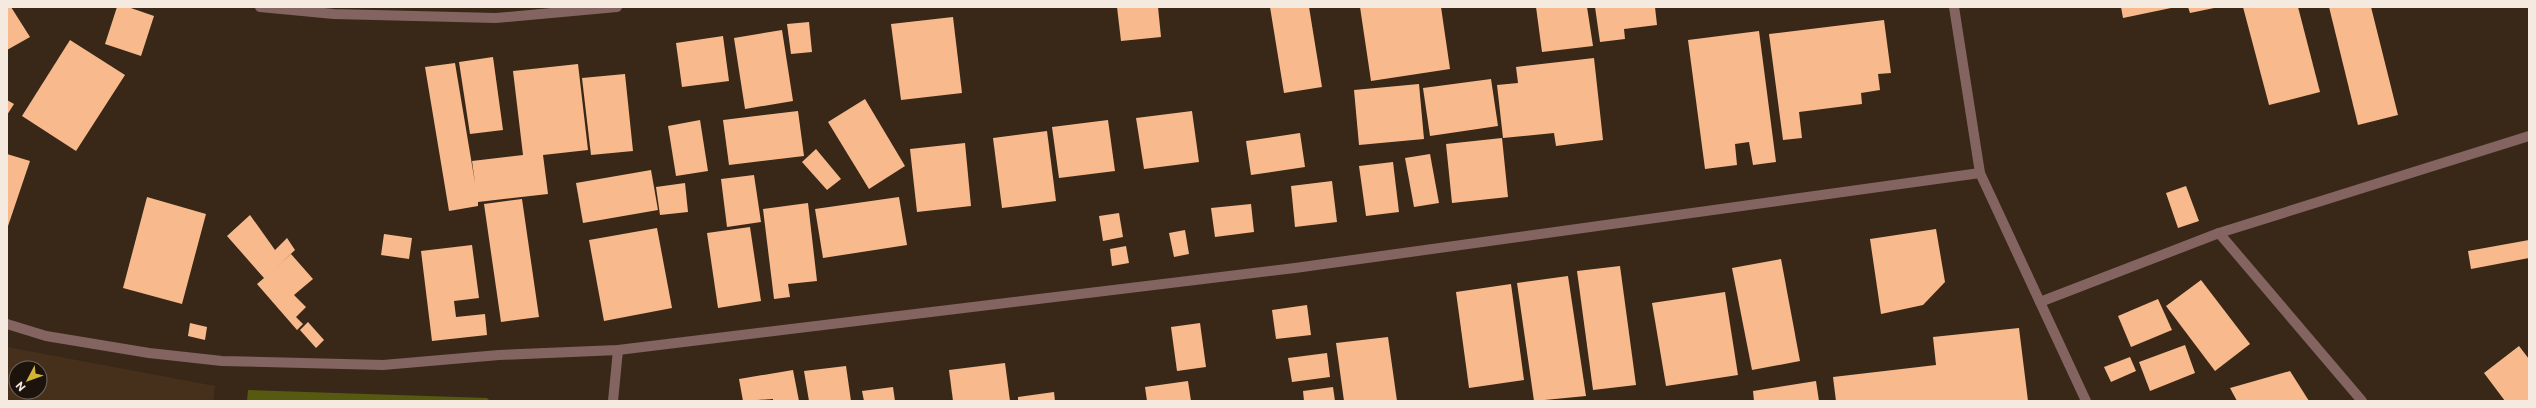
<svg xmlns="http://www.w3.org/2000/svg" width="2536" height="408" font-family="Commissioner,sans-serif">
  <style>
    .built { fill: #46301b; fill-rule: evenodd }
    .forest { fill: #555a10 }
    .building { fill: #f8ba8d }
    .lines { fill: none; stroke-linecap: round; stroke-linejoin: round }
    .minor { stroke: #846461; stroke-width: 10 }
  </style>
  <rect width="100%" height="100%" fill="#392818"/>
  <path class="built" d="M7 347 215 386 213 401H7ZM16 368H40V392H16Z"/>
  <path class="forest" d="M248 390 487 398 490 401H247Z"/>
  <g class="building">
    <path d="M7 7H11L30 37 7 50Z"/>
    <path d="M117 7H128L154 16 141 56 105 44Z"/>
    <path d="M1117 7H1158L1161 37 1121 41Z"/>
    <path d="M1270 7H1309L1322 87 1284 93Z"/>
    <path d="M1360 7H1441L1450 69 1371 81Z"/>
    <path d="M1536 7H1587L1593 46 1542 52Z"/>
    <path d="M1595 7H1655L1657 25 1624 29 1625 39 1600 42Z"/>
    <path d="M2121 7H2171V8L2123 18Z"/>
    <path d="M2188 7H2214V8L2190 13Z"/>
    <path d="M2243 7H2298L2320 92 2269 105Z"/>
    <path d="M2329 7H2371L2398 115 2358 125Z"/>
    <path d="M953 17 962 93 901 100 891 24Z"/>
    <path d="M1884 20 1891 73 1878 74 1880 90 1861 93 1862 104 1799 112 1802 138 1783 140 1769 34Z"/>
    <path d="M809 22 812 52 791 54 787 24Z"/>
    <path d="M782 30 793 101 745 109 734 38Z"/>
    <path d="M1759 31 1776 162 1753 165 1749 142 1735 144 1737 165 1705 169 1688 40Z"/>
    <path d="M723 36 729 81 682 87 676 43Z"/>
    <path d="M70 40 125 75 76 151 22 116Z"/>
    <path d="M493 57 503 130 470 134 459 62Z"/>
    <path d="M1594 58 1603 140 1556 146 1554 133 1503 138 1497 85 1518 83 1516 67Z"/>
    <path d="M455 63 475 183 472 161 523 155 513 71 578 64 588 150 543 155 548 194 478 202V206L449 211 425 67Z"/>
    <path d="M625 74 633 151 591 155 582 78Z"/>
    <path d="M1491 79 1498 126 1430 136 1423 88Z"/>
    <path d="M1419 84 1424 139 1359 145 1354 90Z"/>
    <path d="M865 99 905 166 869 189 828 122Z"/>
    <path d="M7 100 14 104 7 115Z"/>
    <path d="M798 111 804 156 729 165 723 120Z"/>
    <path d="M1192 111 1199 162 1144 169 1136 118Z"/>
    <path d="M700 120 708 171 676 176 668 126Z"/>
    <path d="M1108 120 1115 171 1059 178 1052 127Z"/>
    <path d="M1047 131 1056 201 1002 208 993 138Z"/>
    <path d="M1300 133 1305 167 1251 175 1246 141Z"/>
    <path d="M1502 138 1508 197 1452 203 1446 144Z"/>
    <path d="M965 143 971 206 917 212 910 149Z"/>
    <path d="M816 149 841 179 827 190 802 162Z"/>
    <path d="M7 154 30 161 7 229Z"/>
    <path d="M1430 154 1439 203 1414 207 1405 158Z"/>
    <path d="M1393 162 1399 212 1366 216 1359 166Z"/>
    <path d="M651 170 658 210 583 223 576 183Z"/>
    <path d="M754 175 761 222 727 227 721 179Z"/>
    <path d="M1332 181 1337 222 1295 227 1291 186Z"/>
    <path d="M685 183 688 212 660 215 656 187Z"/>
    <path d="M2186 186 2199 221 2178 228 2166 193Z"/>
    <path d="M147 197 206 214 182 304 123 288Z"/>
    <path d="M899 197 907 245 823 258 815 209Z"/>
    <path d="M522 199 539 317 501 322 484 204Z"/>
    <path d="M808 203 817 281 788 284 790 297 774 299 763 209Z"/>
    <path d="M1251 204 1254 232 1215 237 1211 208Z"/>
    <path d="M1119 213 1123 237 1103 241 1099 216Z"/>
    <path d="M250 215 275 250 287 238 295 250 277 267 291 254 313 279 294 295 306 307 296 317 303 324 297 330 257 284 264 278 227 236Z"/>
    <path d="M750 227 761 301 718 308 707 233Z"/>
    <path d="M657 228 672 308 604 321 589 240Z"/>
    <path d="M1936 229 1945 282 1923 305 1881 314 1870 239Z"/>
    <path d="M1185 230 1189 254 1174 257 1169 233Z"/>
    <path d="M384 234 412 238 409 259 381 255Z"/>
    <path d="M2529 240V258L2471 269 2468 251Z"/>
    <path d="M472 245 479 298 454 301 456 317 485 314 487 335 432 341 421 251Z"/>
    <path d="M1126 246 1129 263 1112 266 1110 249Z"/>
    <path d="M1781 259 1800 361 1752 370 1732 268Z"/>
    <path d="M1620 266 1636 385 1593 390 1577 271Z"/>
    <path d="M1568 276 1586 396 1534 401 1517 283Z"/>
    <path d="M2201 280 2250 344 2215 371 2166 306Z"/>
    <path d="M1511 284 1524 380 1469 388 1456 292Z"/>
    <path d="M1725 292 1738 375 1666 386 1652 303Z"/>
    <path d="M2158 299 2172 330 2131 347 2118 316Z"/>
    <path d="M1307 305 1311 335 1276 339 1272 310Z"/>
    <path d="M308 322 324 340 316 348 300 330Z"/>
    <path d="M190 323 207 327 205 340 188 336Z"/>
    <path d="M1200 323 1206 367 1177 371 1171 327Z"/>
    <path d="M2019 328 2028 401H1836L1833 377 1936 365 1933 337Z"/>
    <path d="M1388 337 1397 401H1344L1336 343Z"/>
    <path d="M2185 345 2195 373 2150 391 2139 362Z"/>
    <path d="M2519 346 2529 359V401H2505L2484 373Z"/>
    <path d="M1327 353 1330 377 1292 382 1288 358Z"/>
    <path d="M2130 357 2136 371 2111 382 2104 367Z"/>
    <path d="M1005 363 1010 401H953L949 370Z"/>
    <path d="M846 366 851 401H809L804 371Z"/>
    <path d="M793 370 799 401H773V399L743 401 739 379Z"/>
    <path d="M2290 371 2309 401H2237L2230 388Z"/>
    <path d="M1188 381 1191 401H1147L1145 387Z"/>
    <path d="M1816 381 1819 401H1754L1753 391Z"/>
    <path d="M893 387 895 401H864L862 391Z"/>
    <path d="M1333 387 1335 401H1304L1303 391Z"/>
    <path d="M1054 392 1055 401H1018V397Z"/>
  </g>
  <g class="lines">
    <g class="minor">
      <path d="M260 7 334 14 496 18 617 7"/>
      <path d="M1954 7 1980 173 2086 401"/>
      <path d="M2219 233 2362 401"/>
      <path d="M2040 302 2219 233 2529 136"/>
      <path d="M7 324 46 336 149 353 222 361 383 365 499 355 618 350 1295 268 1980 173"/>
      <path d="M613 401 618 350"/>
    </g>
  </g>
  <rect width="2536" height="408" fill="none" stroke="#f5eae0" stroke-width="16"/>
  <g transform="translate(28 380) rotate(229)"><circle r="19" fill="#1b130c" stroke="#726961"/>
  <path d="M0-3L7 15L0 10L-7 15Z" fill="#d3b635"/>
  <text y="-6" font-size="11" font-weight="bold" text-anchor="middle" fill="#f5eae0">N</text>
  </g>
</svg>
